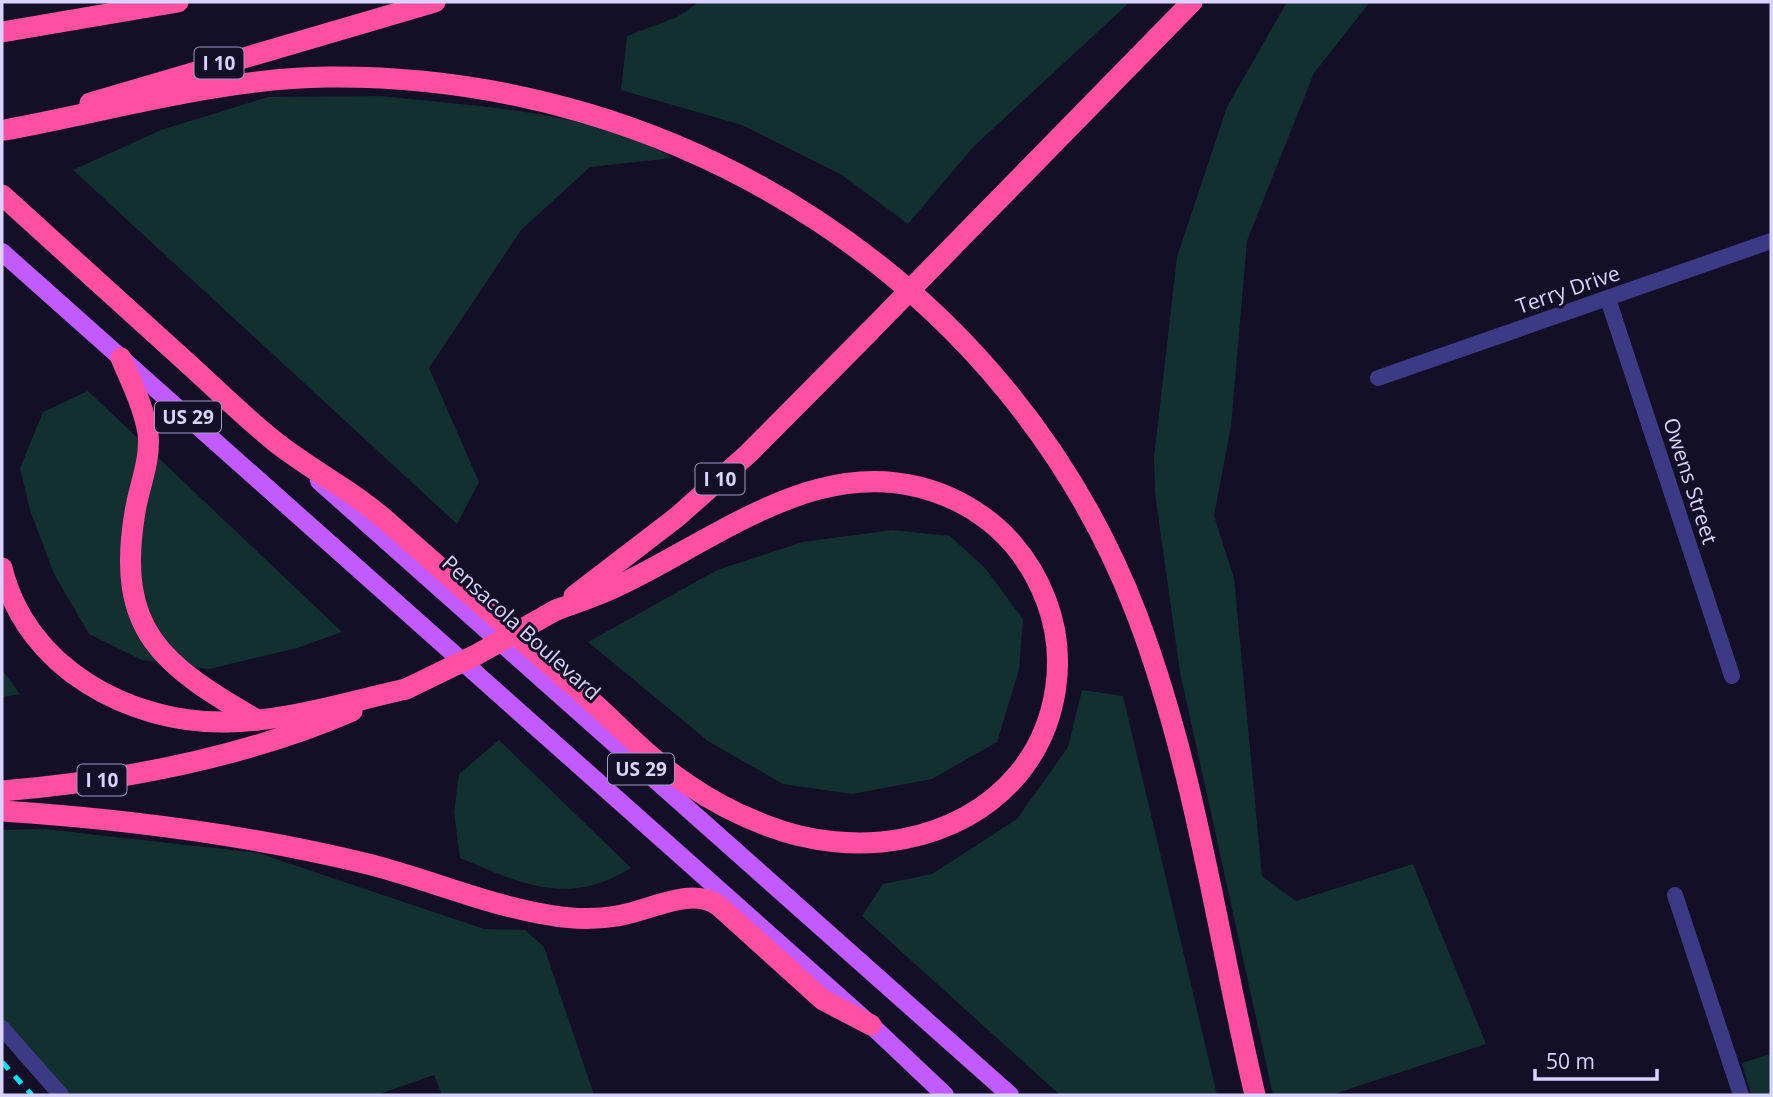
<svg xmlns="http://www.w3.org/2000/svg" width="1773" height="1097" font-family="'Open Sans',sans-serif">
  <style>
    .green { fill: #12302f }
    .lines { fill: none; stroke-linecap: round; stroke-linejoin: round }
    .street { stroke: #3d3a85; stroke-width: 16 }
    .primary { stroke: #c25bff; stroke-width: 18 }
    .highway { stroke: #ff4fa3; stroke-width: 21 }
    .rail { stroke: #00e5ff; stroke-width: 5; stroke-dasharray: 10 9; stroke-linecap: butt }
    .highway-bridge { stroke: #ff4fa3; stroke-width: 21 }
    .labels { text-anchor: middle; stroke-width: 6; stroke-linejoin: round; paint-order: stroke }
    .shield { fill: #130f26; stroke: #9e99be; stroke-width: 2 }
    .shield-label { font-size: 19px; font-weight: bold; fill: #d9d4ff }
    .street-label { font-size: 21px; fill: #d9d4ff; stroke: #130f26 }
  </style>
  <rect width="100%" height="100%" fill="#130f26"/>
  <g class="green">
    <path d="M699 2H1130L974 146 908 224 842 175 742 125 621 90 627 36 677 17Z"/>
    <path d="M1287 2H1370L1314 73 1247 241 1231 426 1214 516 1234 578 1262 876 1296 901 1413 864 1486 1044 1331 1095H1273L1180 672 1155 493 1154 457 1177 257 1227 107Z"/>
    <path d="M381 96C475 107 589 109 673 158L590 167 521 230 429 368 479 482 457 524 73 170 161 130 268 97Z"/>
    <path d="M88 391 342 632 297 648 209 669 142 660 89 634 54 574 30 510 20 468 43 412Z"/>
    <path d="M892 530 950 536 985 568 1023 619 1019 670 997 742 932 779 852 794 783 784 708 741 588 642 717 570 803 542Z"/>
    <path d="M2 670 20 694 2 697Z"/>
    <path d="M1082 690 1123 696 1217 1095H1060L862 916 883 884 932 874 1017 819 1068 747Z"/>
    <path d="M499 740 631 868C568 907 522 884 460 858L454 812 459 774Z"/>
    <path d="M44 829 258 853 484 929 525 930 544 947 594 1095H442L434 1075 377 1095H59L2 1031V830Z"/>
    <path d="M1771 1054V1095H1751L1742 1063Z"/>
  </g>
  <g class="lines">
    <g class="street">
      <path d="M1608 299 1732 676"/>
      <path d="M1378 378 1771 241"/>
      <path d="M1675 895 1741 1095"/>
      <path d="M2 1028 61 1095"/>
    </g>
    <g class="primary">
      <path d="M2 252 871 1025 945 1095"/>
      <path d="M319 481 1010 1095"/>
    </g>
    <g class="highway">
      <path d="M2 32 178 2"/>
      <path d="M90 103 435 2"/>
      <path d="M5 130C108 111 223 78 327 77 679 73 1010 283 1137 615 1196 771 1217 935 1255 1095"/>
      <path d="M2 195C62 250 123 304 183 359 213 386 242 415 273 440 310 470 354 491 389 523 453 579 516 635 580 691 614 720 650 760 687 784 710 800 741 816 768 826 853 859 960 845 1019 773 1058 725 1068 657 1046 600 1030 558 1001 524 961 503 837 439 728 533 622 584 601 595 578 602 556 610"/>
      <path d="M953 246 1192 2"/>
      <path d="M121 358C131 382 144 407 148 433 151 461 139 486 135 512 115 631 162 665 257 720"/>
      <path d="M2 568C26 668 130 724 227 722 288 721 348 702 406 689"/>
      <path d="M574 596 677 517 749 453 870 331"/>
      <path d="M2 791C120 781 243 758 352 711"/>
      <path d="M2 811C125 819 244 834 364 863 426 878 486 905 549 915 571 919 594 920 617 916 648 912 691 885 719 906L823 1000 871 1025"/>
    </g>
    <path class="rail" d="M2 1062 32 1095"/>
    <g class="highway-bridge">
      <path d="M870 331 953 246"/>
      <path d="M406 689 476 655 556 610"/>
    </g>
  </g>
  <g class="labels">
    <g class="shield">
      <rect x="194.5" y="47.5" width="49" height="31" rx="5"/>
      <rect x="155" y="401.5" width="66" height="31" rx="5"/>
      <rect x="695.5" y="463.5" width="49" height="31" rx="5"/>
      <rect x="608" y="753.5" width="66" height="31" rx="5"/>
      <rect x="77.5" y="764.5" width="49" height="31" rx="5"/>
    </g>
    <g class="shield-label">
      <text x="219" y="70">I 10</text>
      <text x="188" y="424">US 29</text>
      <text x="720" y="486">I 10</text>
      <text x="641" y="776">US 29</text>
      <text x="102" y="787">I 10</text>
    </g>
    <g class="street-label">
      <text transform="translate(1568 290) rotate(-19)" y="7">Terry Drive</text>
      <text transform="translate(1690 481) rotate(72)" y="7">Owens Street</text>
      <text transform="translate(521 628) rotate(42)" y="7">Pensacola Boulevard</text>
    </g>
  </g>
  <rect width="1773" height="1097" fill="none" stroke="#d9d4ff" stroke-width="7"/>
  <path d="M1535 1069v10h122v-10" fill="none" stroke="#d9d4ff" stroke-width="3.5"/>
  <text x="1546" y="1069" font-size="21" fill="#d9d4ff" stroke="#130f26" stroke-width="5" paint-order="stroke">50 m</text>
</svg>
